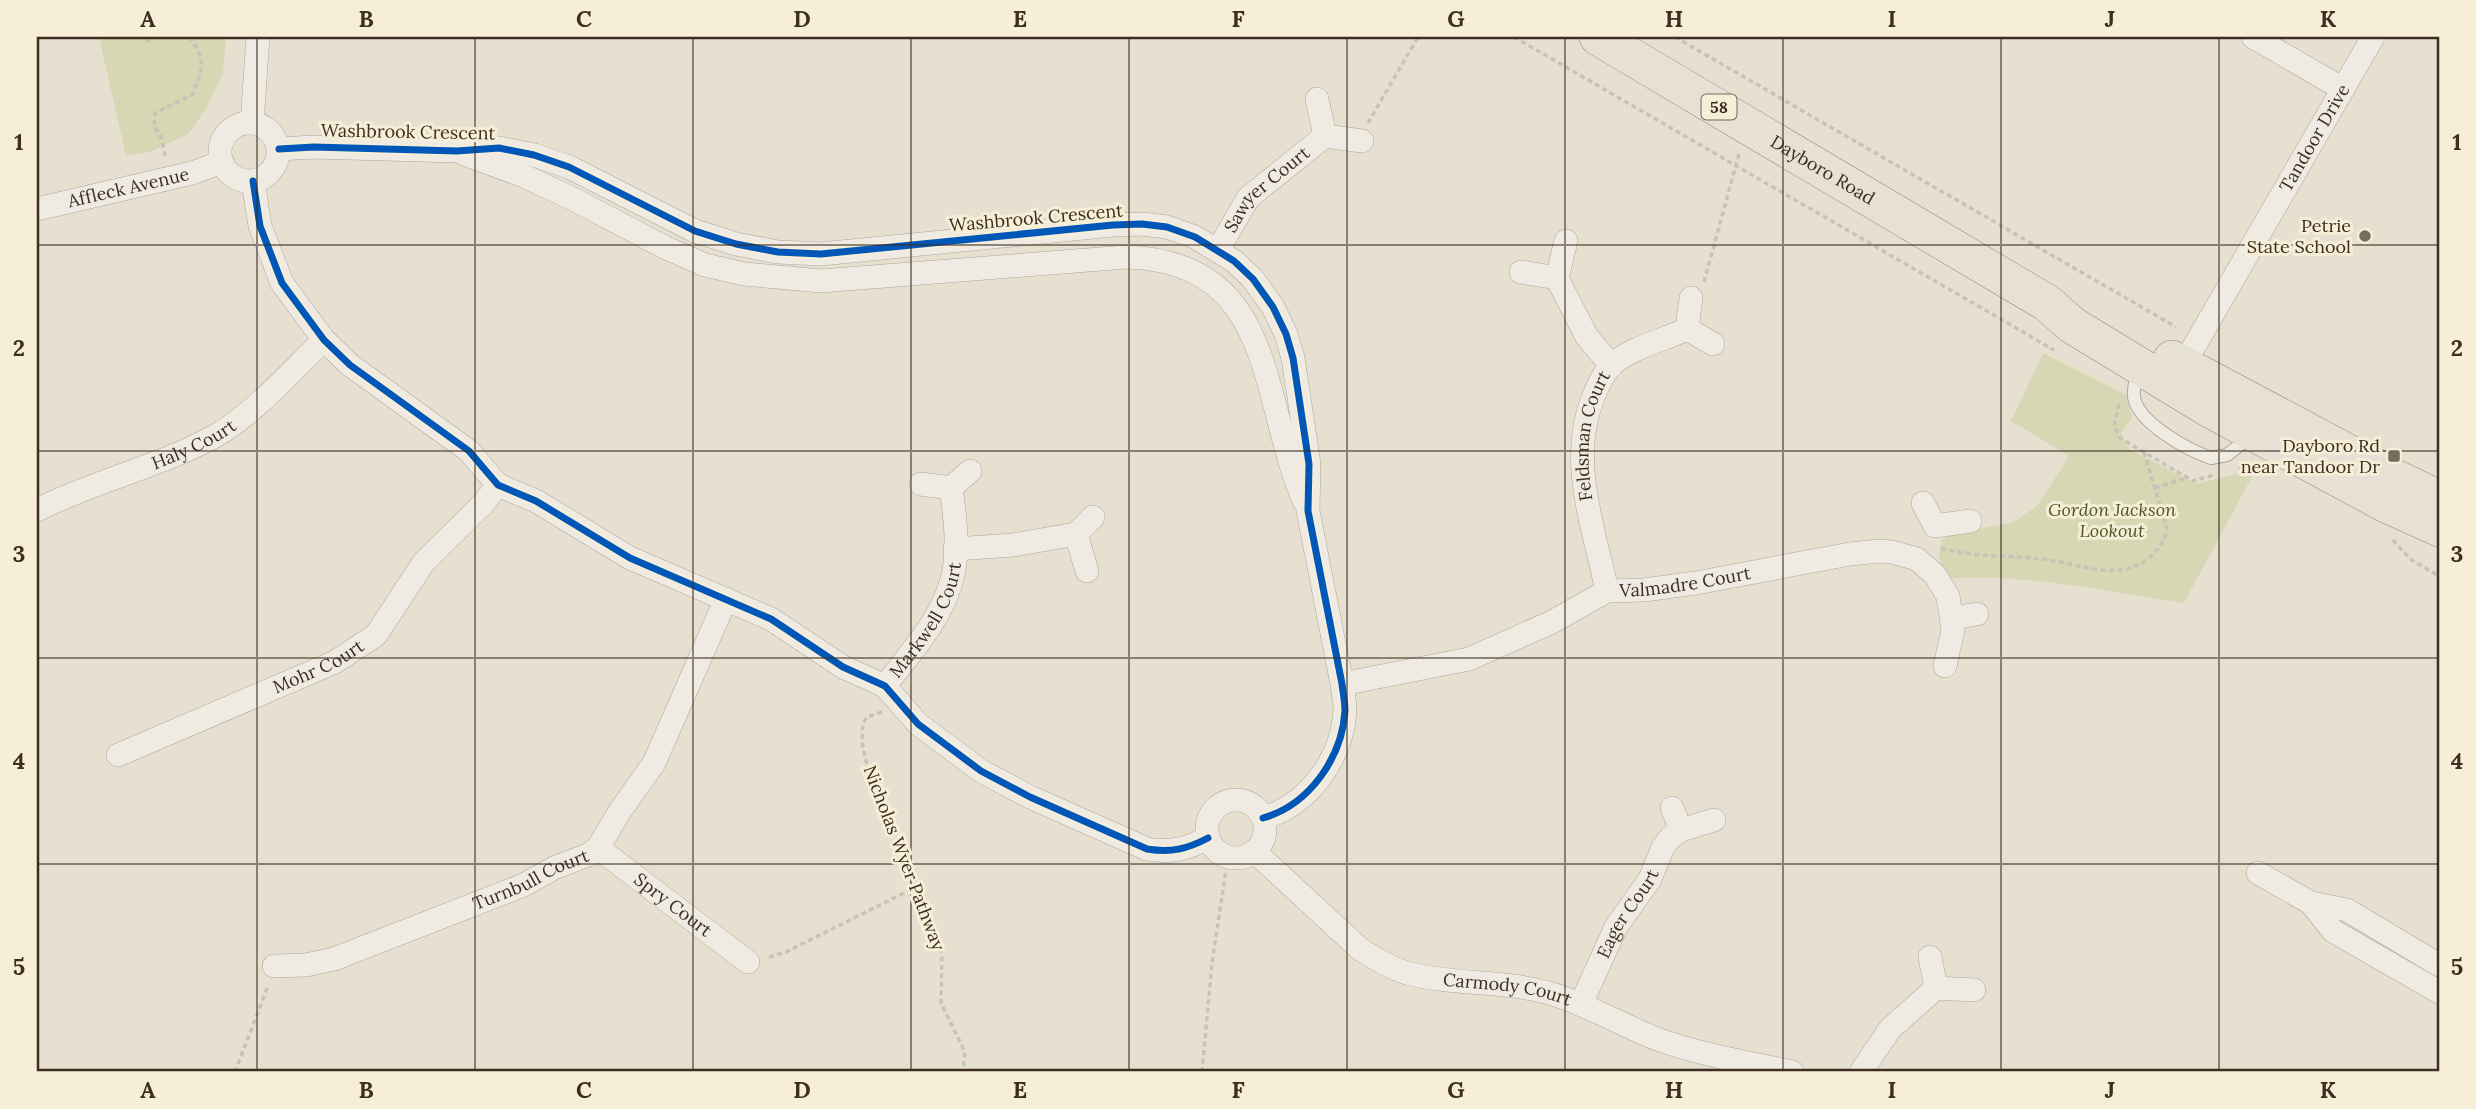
<svg xmlns="http://www.w3.org/2000/svg" width="2476" height="1109" font-family="Lora,serif">
  <style>
    .green { fill: #d6d7b3 }
    .lines { fill: none; stroke-linecap: round; stroke-linejoin: round }
    .service-casing { stroke: #ada599; stroke-width: 14 }
    .minor-casing { stroke: #ada599; stroke-width: 24 }
    .primary-casing { stroke: #928b80; stroke-width: 38 }
    .path { stroke: #c8c2b9; stroke-width: 3.5; stroke-dasharray: 5 3.5; stroke-linecap: butt }
    .service { stroke: #efebe3; stroke-width: 12 }
    .minor { stroke: #efebe3; stroke-width: 23 }
    .primary { stroke: #e6e1d4; stroke-width: 37 }
    .cycleway-casing { stroke: #f7eed8; stroke-width: 11 }
    .cycleway { stroke: #0057b8; stroke-width: 7 }
    .grid { fill: none; stroke: #3d2e20; stroke-width: 2; stroke-opacity: 0.55 }
    .poi-dot { fill: #786c5e; stroke: #f7eed8; stroke-width: 2.5 }
    .labels { text-anchor: middle; stroke-width: 6; stroke-linejoin: round; paint-order: stroke }
    .shield { fill: #f7eed8; stroke: #756857; stroke-width: 2 }
    .shield-label { font-size: 16px; font-weight: bold; fill: #3d2e20 }
    .street-label { font-size: 18px; fill: #3d2e20; stroke: #f7eed8 }
    .poi-label { font-size: 18px; fill: #3d2e20; stroke: #f7eed8; text-anchor: end }
    .park-label { font-size: 18px; font-style: italic; fill: #4d5a26; stroke: #f7eed8 }
    .neatline { fill: none; stroke: #3d2e20; stroke-width: 2.5 }
    .grid-label { font-size: 23px; text-anchor: middle; font-weight: bold; fill: #3d2e20 }
  </style>
  <rect width="100%" height="100%" fill="#e7e0d1"/>
  <g class="green">
    <path d="M99 37H226L223 73 206 109 188 134 152 151 126 156Z"/>
    <path d="M2043 353 2126 395 2132 418 2121 433 2128 448 2195 484 2246 472 2253 475 2184 603C2107 592 2027 573 1948 579L1939 557 1942 540 1949 535 2014 522 2038 505 2069 456 2011 421Z"/>
  </g>
  <g class="lines">
    <defs>
      <path id="service" d="M2138 369C2136 378 2133 388 2134 397 2138 423 2188 450 2211 458L2227 455 2251 436"/>
      <g id="minor">
        <path d="M2253 37 2343 89"/>
        <path d="M1317 99 1325 136 1362 141"/>
        <circle cx="249" cy="152" r="29"/>
        <path d="M252 123 258 37"/>
        <path d="M279 149 314 147 457 151 499 148 534 155 569 167 695 231 736 244 778 252 821 254 1113 225 1142 224 1167 227 1195 237 1234 261 1253 279 1273 307 1286 334 1293 358 1309 464 1308 511 1342 684C1343 693 1345 702 1345 711 1342 758 1309 805 1263 818"/>
        <path d="M464 154 524 176 573 199 664 247 705 265 744 274 821 281 1126 257C1277 262 1259 396 1304 501"/>
        <path d="M253 181 260 226 282 283 324 340 350 365 469 451 498 485 536 501 630 558 771 619 843 667 885 686 918 724 981 771 1030 797 1147 849C1171 853 1187 849 1208 838"/>
        <path id="s1" d="M37 209 192 173 222 162"/>
        <path id="s2" d="M1218 250 1248 198 1325 136"/>
        <path d="M1521 272 1557 278 1566 241"/>
        <path d="M1557 278 1587 337 1611 365"/>
        <path d="M1691 298 1687 329 1713 344"/>
        <path id="s3" d="M2177 376 2373 37"/>
        <path d="M921 484 951 488 970 471"/>
        <path d="M1923 503 1935 526 1970 521"/>
        <path id="s4" d="M37 510C94 481 159 467 215 436 253 415 292 370 324 340"/>
        <path d="M955 549 1013 545 1076 534"/>
        <path d="M1087 571 1076 534 1093 517"/>
        <path id="s5" d="M1607 591C1594 527 1567 460 1594 395 1599 384 1604 371 1614 363 1633 347 1664 340 1687 329"/>
        <path d="M1953 618 1977 614"/>
        <path id="s6" d="M1342 684 1469 659 1552 622 1607 591 1644 590 1696 583 1850 554 1879 551 1892 552 1917 559 1935 575 1948 596 1953 630 1945 666"/>
        <path id="s7" d="M885 686C910 653 944 617 953 575 959 547 955 516 951 488"/>
        <path id="s8" d="M118 755 335 662 376 635 424 562 483 504 498 485"/>
        <circle cx="1236" cy="829" r="29"/>
        <path d="M1672 808 1681 830 1714 820"/>
        <path id="s9" d="M598 848 748 962"/>
        <path id="s10" d="M1254 851 1360 949C1374 958 1390 968 1407 973 1453 985 1503 980 1549 993 1587 1004 1621 1025 1657 1039 1701 1055 1746 1062 1792 1072"/>
        <path d="M2258 873 2311 903 2347 910 2439 965"/>
        <path d="M2311 903 2333 931 2439 992"/>
        <path d="M1930 957 1936 988 1974 990"/>
        <path id="s11" d="M274 966 306 965 334 959 524 885 554 868 588 855 598 848 620 811 654 763 726 599"/>
        <path id="s12" d="M1581 1004 1616 927 1650 879 1663 847 1671 837 1681 830"/>
        <path d="M1861 1072 1890 1029 1936 988"/>
      </g>
      <g id="primary">
        <path id="s13" d="M1598 37 2047 303 2072 325 2208 408 2386 504 2439 528"/>
        <path d="M2172 359 2397 479 2439 499"/>
      </g>
    </defs>
    <use href="#service" class="service-casing"/>
    <use href="#minor" class="minor-casing"/>
    <use href="#primary" class="primary-casing"/>
    <g class="path">
      <path d="M138 37 145 41 158 37"/>
      <path d="M1514 37 2054 350"/>
      <path d="M1675 37 2176 327"/>
      <path d="M1368 123 1418 37"/>
      <path d="M165 156 162 139 154 126 155 113 192 95C203 69 207 61 189 37"/>
      <path d="M1704 282 1739 154"/>
      <path d="M2119 404 2114 426 2120 438 2193 481 2214 475"/>
      <path d="M2238 468 2254 467"/>
      <path d="M2155 488 2186 478"/>
      <path d="M2393 540 2410 559 2439 576"/>
      <path d="M1941 548C1974 558 2009 555 2042 559 2070 562 2099 575 2127 569 2145 565 2165 547 2167 529L2144 452"/>
      <path d="M882 712 867 717 863 723 862 742 867 765 918 886 926 923 942 953 941 1003 965 1052 963 1072"/>
      <path d="M769 957 786 952 918 886"/>
      <path d="M235 1072 268 986"/>
      <path d="M1202 1072 1212 963 1228 856"/>
    </g>
    <use href="#service" class="service"/>
    <use href="#minor" class="minor"/>
    <use href="#primary" class="primary"/>
    <defs>
      <g id="cycleway">
        <path d="M279 149 314 147 457 151 499 148 534 155 569 167 695 231 736 244 778 252 821 254 1113 225 1142 224 1167 227 1195 237 1234 261 1253 279 1273 307 1286 334 1293 358 1309 464 1308 511 1342 684C1343 693 1345 702 1345 711 1342 758 1309 805 1263 818"/>
        <path d="M253 181 260 226 282 283 324 340 350 365 469 451 498 485 536 501 630 558 771 619 843 667 885 686 918 724 981 771 1030 797 1147 849C1171 853 1187 849 1208 838"/>
      </g>
    </defs>
    <use href="#cycleway" class="cycleway-casing"/>
    <use href="#cycleway" class="cycleway"/>
  </g>
  <path class="grid" d="M257 37V1072M475 37V1072M693 37V1072M911 37V1072M1129 37V1072M1347 37V1072M1565 37V1072M1783 37V1072M2001 37V1072M2219 37V1072M37 245H2439M37 451H2439M37 658H2439M37 864H2439"/>
  <g class="poi-dot">
    <circle cx="2365" cy="236" r="7"/>
    <rect x="2387" y="449" width="14" height="14" rx="3.5"/>
  </g>
  <g class="labels">
    <rect class="shield" x="1701.5" y="94.5" width="35" height="25" rx="5"/>
    <g class="shield-label">
      <text x="1719" y="113">58</text>
    </g>
    <g class="street-label">
      <text transform="translate(408 132) rotate(1)" y="6">Washbrook Crescent</text>
      <text dy="6" stroke="none"><textPath href="#s3" startOffset="275">Tandoor Drive</textPath></text>
      <text dy="6" stroke="none"><textPath href="#s13" startOffset="261">Dayboro Road</textPath></text>
      <text dy="6" stroke="none"><textPath href="#s1" startOffset="94">Affleck Avenue</textPath></text>
      <text dy="6" stroke="none"><textPath href="#s2" startOffset="79">Sawyer Court</textPath></text>
      <text transform="translate(1036 218) rotate(-5)" y="6">Washbrook Crescent</text>
      <text dy="6" stroke="none"><textPath href="#s5" startOffset="159">Feldsman Court</textPath></text>
      <text dy="6" stroke="none"><textPath href="#s4" startOffset="170">Haly Court</textPath></text>
      <text dy="6" stroke="none"><textPath href="#s6" startOffset="362">Valmadre Court</textPath></text>
      <text dy="6" stroke="none"><textPath href="#s7" startOffset="79">Markwell Court</textPath></text>
      <text dy="6" stroke="none"><textPath href="#s8" startOffset="219">Mohr Court</textPath></text>
      <text transform="translate(904 858) rotate(69)" y="6">Nicholas Wyer Pathway</text>
      <text dy="6" stroke="none"><textPath href="#s11" startOffset="273">Turnbull Court</textPath></text>
      <text dy="6" stroke="none"><textPath href="#s9" startOffset="94">Spry Court</textPath></text>
      <text dy="6" stroke="none"><textPath href="#s12" startOffset="102">Eager Court</textPath></text>
      <text dy="6" stroke="none"><textPath href="#s10" startOffset="299">Carmody Court</textPath></text>
    </g>
    <g class="poi-label">
      <text x="2351" y="232">Petrie<tspan x="2351" dy="21">State School</tspan></text>
      <text x="2380" y="452">Dayboro Rd<tspan x="2380" dy="21">near Tandoor Dr</tspan></text>
    </g>
    <g class="park-label">
      <text x="2112" y="516">Gordon Jackson<tspan x="2112" dy="21">Lookout</tspan></text>
    </g>
  </g>
  <rect width="2476" height="1109" fill="none" stroke="#f7eed8" stroke-width="77"/>
  <rect x="38" y="38" width="2400" height="1032" class="neatline"/>
  <g class="grid-label">
    <text x="148" y="27">A</text>
    <text x="366" y="27">B</text>
    <text x="584" y="27">C</text>
    <text x="802" y="27">D</text>
    <text x="1020" y="27">E</text>
    <text x="1238" y="27">F</text>
    <text x="1456" y="27">G</text>
    <text x="1674" y="27">H</text>
    <text x="1892" y="27">I</text>
    <text x="2110" y="27">J</text>
    <text x="2328" y="27">K</text>
    <text x="19" y="150">1</text>
    <text x="2457" y="150">1</text>
    <text x="19" y="356">2</text>
    <text x="2457" y="356">2</text>
    <text x="19" y="562">3</text>
    <text x="2457" y="562">3</text>
    <text x="19" y="769">4</text>
    <text x="2457" y="769">4</text>
    <text x="19" y="975">5</text>
    <text x="2457" y="975">5</text>
    <text x="148" y="1098">A</text>
    <text x="366" y="1098">B</text>
    <text x="584" y="1098">C</text>
    <text x="802" y="1098">D</text>
    <text x="1020" y="1098">E</text>
    <text x="1238" y="1098">F</text>
    <text x="1456" y="1098">G</text>
    <text x="1674" y="1098">H</text>
    <text x="1892" y="1098">I</text>
    <text x="2110" y="1098">J</text>
    <text x="2328" y="1098">K</text>
  </g>
</svg>
